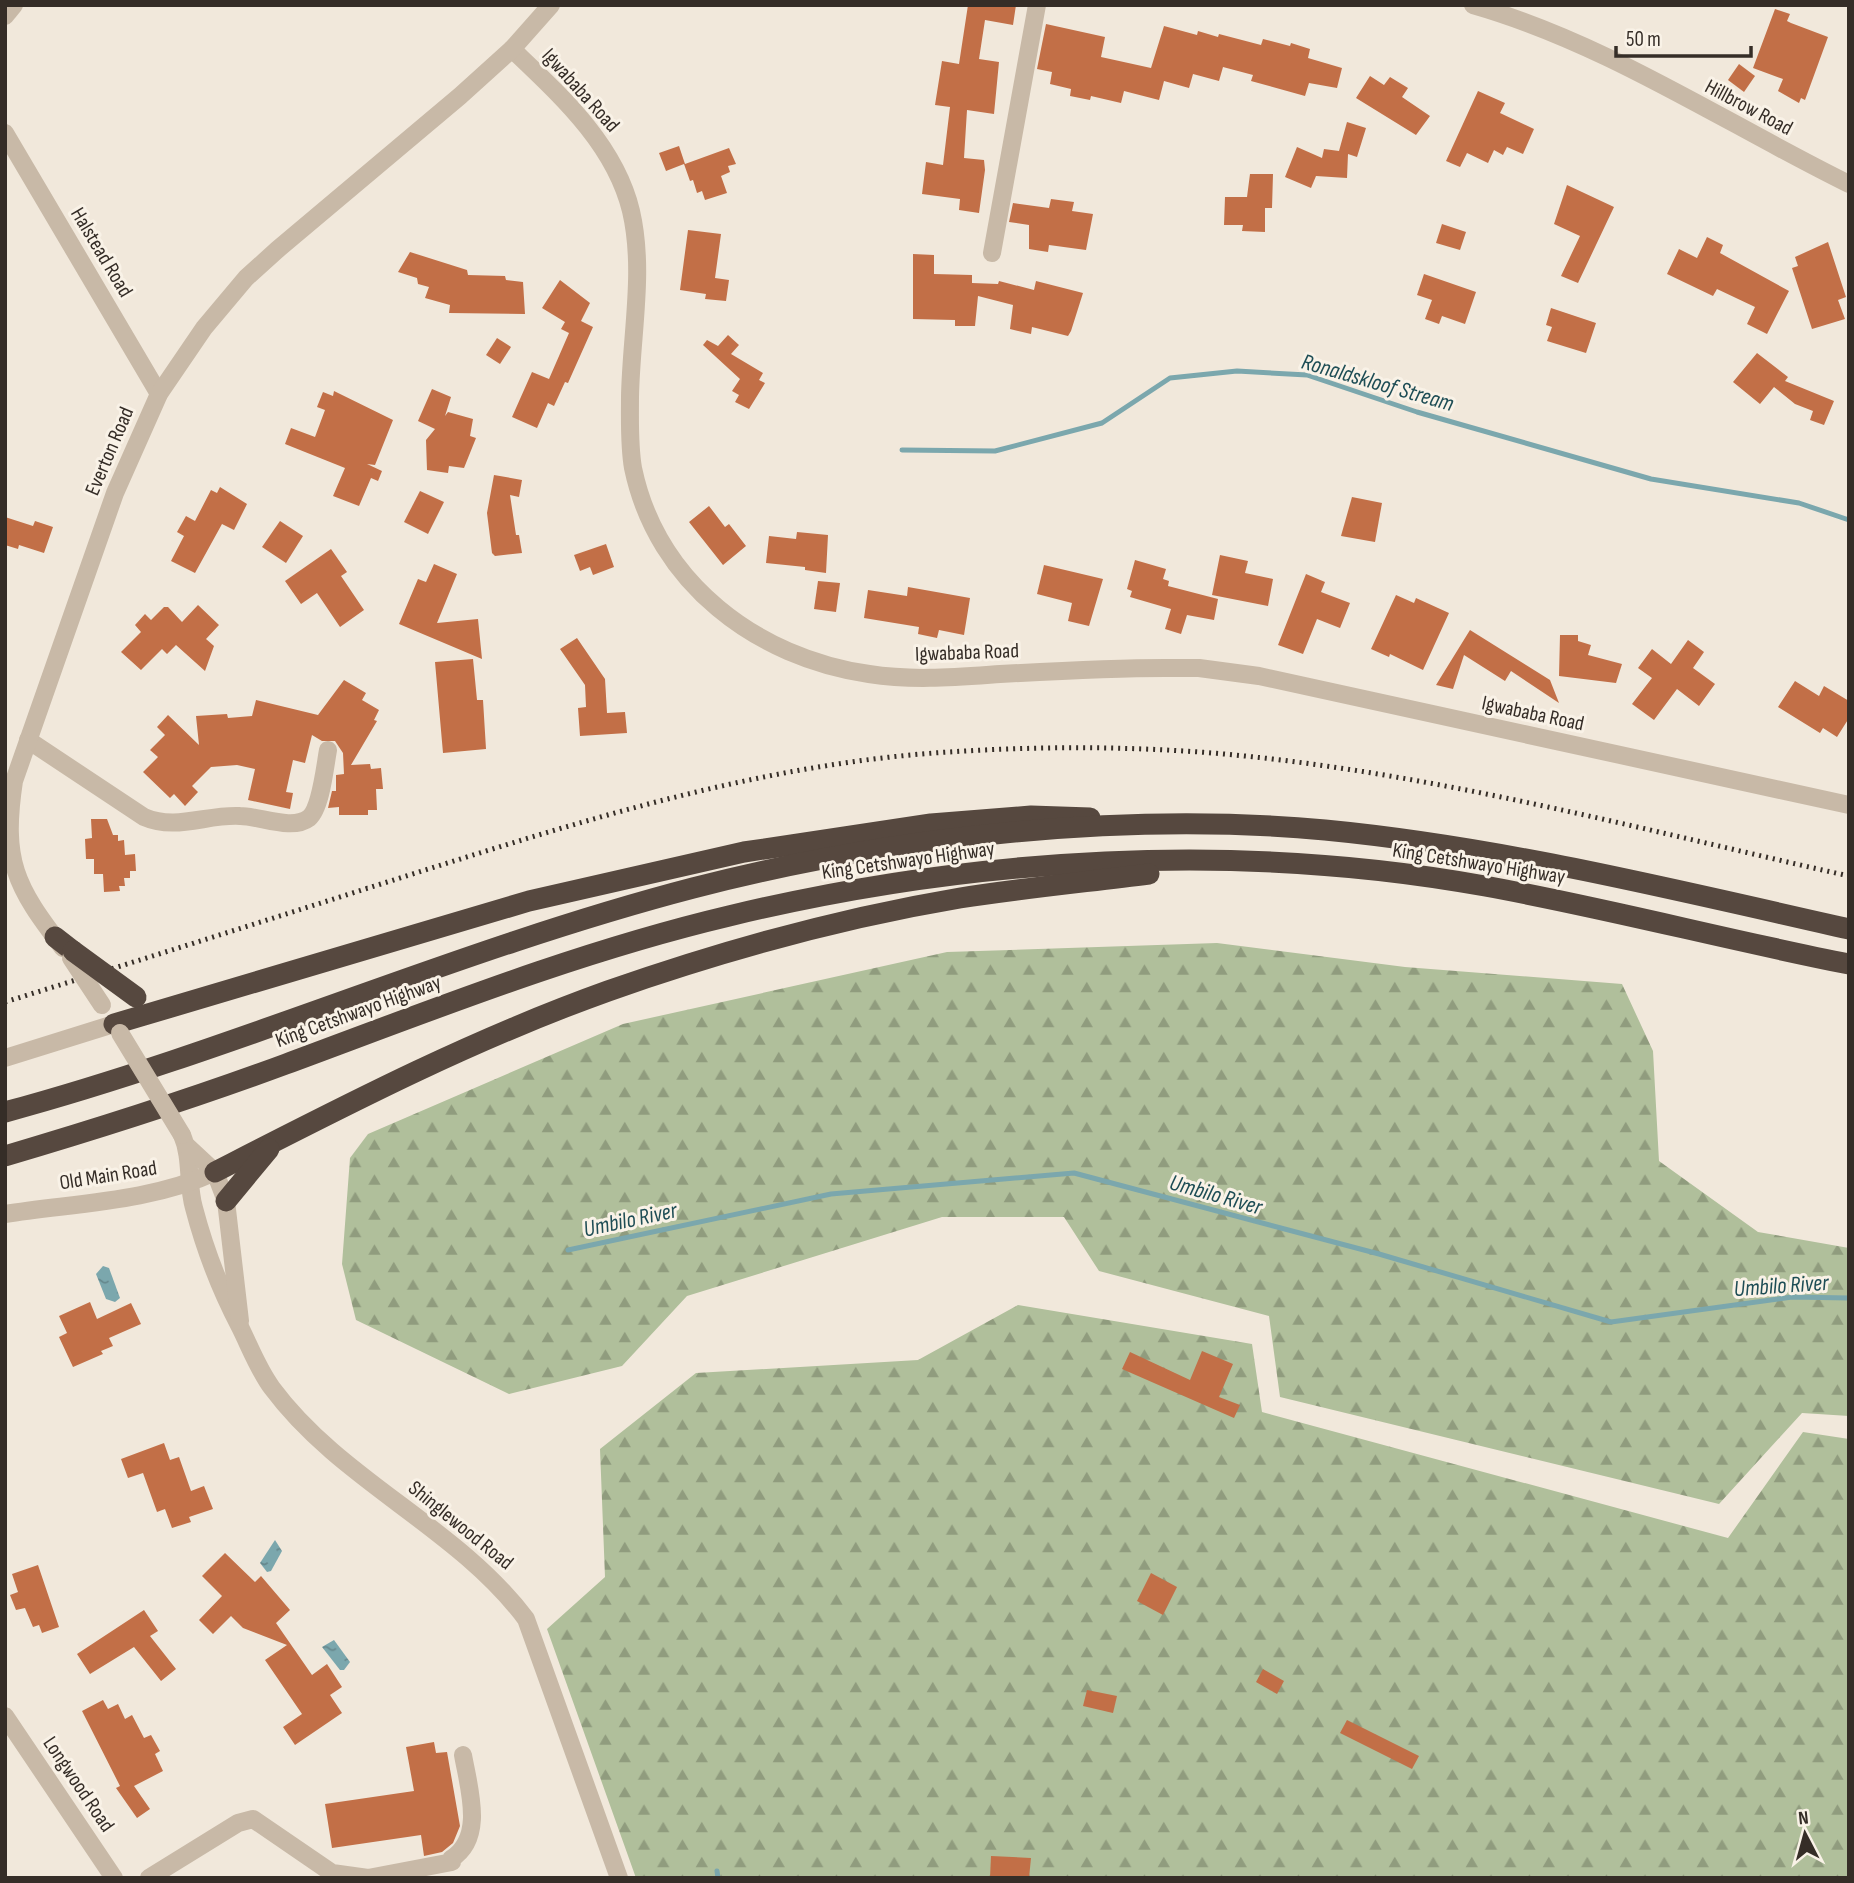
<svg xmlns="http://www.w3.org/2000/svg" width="1854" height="1883" font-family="'Sofia Sans Condensed',sans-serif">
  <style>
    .forest { fill: url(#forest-firs) }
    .water { fill: url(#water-ripples) }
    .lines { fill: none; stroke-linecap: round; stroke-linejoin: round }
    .stream { stroke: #7ba7ad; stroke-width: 5 }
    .building { fill: #c26f47 }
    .minor { stroke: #c8b9a7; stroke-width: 18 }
    .highway { stroke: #56483f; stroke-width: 21 }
    .rail { stroke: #352d27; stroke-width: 5; stroke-dasharray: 2 5; stroke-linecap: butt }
    .minor-bridge { stroke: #c8b9a7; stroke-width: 18 }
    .highway-bridge { stroke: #56483f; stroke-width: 21 }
    .labels { text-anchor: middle; stroke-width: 6; stroke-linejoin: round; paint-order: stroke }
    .street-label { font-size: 21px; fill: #352d27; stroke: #f9f2e7 }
    .water-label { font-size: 23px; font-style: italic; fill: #1e4d55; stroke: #f9f2e7 }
  </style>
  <defs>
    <pattern id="forest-firs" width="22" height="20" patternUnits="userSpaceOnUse" patternTransform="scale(1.75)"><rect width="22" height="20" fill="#b0bf9b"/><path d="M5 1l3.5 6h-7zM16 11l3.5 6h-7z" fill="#909c7e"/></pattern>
    <pattern id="water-ripples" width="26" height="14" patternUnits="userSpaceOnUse" patternTransform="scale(1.75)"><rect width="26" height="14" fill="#7ba7ad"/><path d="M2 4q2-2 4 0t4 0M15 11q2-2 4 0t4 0" fill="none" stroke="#66888d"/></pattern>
  </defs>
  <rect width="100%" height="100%" fill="#f1e8db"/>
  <g class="forest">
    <path d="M1217 943 1405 967 1622 984 1653 1051 1659 1161 1758 1232 1849 1248V1416L1802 1413 1719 1504 1280 1397 1269 1316 1099 1271 1064 1217H942L687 1296 622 1366 509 1394 356 1320 342 1264 350 1158 368 1134 623 1024 947 952Z"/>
    <path d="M1018 1305 1252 1344 1262 1412 1728 1538 1803 1432 1849 1439V1878H636L547 1629 605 1577 600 1449 696 1373 918 1360Z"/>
  </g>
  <g class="water">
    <path d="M103 1266 109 1268 120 1298 115 1302 106 1299 96 1274Z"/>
    <path d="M275 1540 282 1551 271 1571 267 1572 260 1563Z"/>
    <path d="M334 1640 350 1662 344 1670H340L322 1647Z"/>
  </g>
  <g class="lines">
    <g class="stream">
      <path d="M902 450 995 451 1102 423 1170 378 1237 371 1307 375 1417 412 1651 479 1799 503 1849 520"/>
      <path d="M568 1250 831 1194 1074 1173 1379 1254 1611 1322 1792 1297 1849 1298"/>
      <path d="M717 1871 718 1878"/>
    </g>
  </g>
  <g class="building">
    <path d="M968 5H1016L1013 25 985 20 979 59 999 62 994 114 967 110 964 158 984 160 985 170 979 213 959 210 960 199 922 194 926 162 943 165 950 107 935 105 942 61 959 64Z"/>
    <path d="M1775 9 1790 14 1787 21 1791 23 1828 37 1805 100 1801 98 1799 103 1778 91 1783 79 1753 68Z"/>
    <path d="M1046 24 1105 37 1101 57 1151 68 1164 26 1197 35 1198 31 1218 37 1219 34 1261 45 1263 39 1290 46 1291 43 1310 49 1308 58 1342 68 1337 88 1309 83 1305 96 1251 81 1253 75 1223 67 1219 81 1193 74 1189 88 1164 81 1159 100 1124 91 1121 103 1091 96 1090 100 1070 96 1071 89 1050 84 1052 72 1037 69Z"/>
    <path d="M1739 64 1755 76 1744 92 1728 80Z"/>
    <path d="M1370 76 1384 85 1390 77 1408 88 1402 97 1430 116 1416 135 1356 98Z"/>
    <path d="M1478 91 1505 103 1500 113 1534 129 1523 154 1507 147 1503 155 1494 150 1488 163 1467 153 1460 167 1446 161Z"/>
    <path d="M1347 122 1366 128 1357 157 1348 154 1347 178 1316 176 1311 188 1285 177 1297 147 1322 158 1324 149 1339 151Z"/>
    <path d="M679 146 685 164 729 148 736 164 728 166 730 172 721 176 727 193 705 200 702 191 697 193 693 180 690 181 684 164 666 171 659 153Z"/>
    <path d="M1250 174H1273L1272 208H1265V232L1242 231 1243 225H1224L1225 197H1247Z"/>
    <path d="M1567 185 1614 207 1578 283 1561 276 1580 236 1554 224Z"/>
    <path d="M1051 199 1074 202 1072 211 1093 214 1086 250 1049 245 1048 252 1029 249V225L1009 222 1013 203 1049 208Z"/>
    <path d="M1442 224 1466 232 1460 250 1436 243Z"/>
    <path d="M688 230 721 234 715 278 729 280 726 301 705 299 706 294 680 290Z"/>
    <path d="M1707 237 1723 245 1720 253 1789 291 1767 334 1747 324 1755 307 1717 289 1713 296 1667 274 1679 249 1697 258Z"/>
    <path d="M1828 242 1846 297 1838 300 1845 319 1812 329 1792 268 1798 266 1795 257Z"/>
    <path d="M410 252 467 270 468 275 505 276 506 280 523 282 525 314 449 313 450 305 425 298 429 287 418 284 417 278 398 272Z"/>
    <path d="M913 254 934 255V274L972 275V283L998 284 999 281 1034 290 1036 281 1083 293 1071 331 1068 336 1032 327 1031 334 1010 329 1013 305 978 296 975 326H955V320L913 319Z"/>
    <path d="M1424 274 1476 292 1465 324 1442 316 1439 324 1425 319 1432 300 1417 295Z"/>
    <path d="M560 280 590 303 581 321 593 327 568 383 565 382 554 406 548 403 537 428 512 417 532 372 549 379 569 333 561 329 565 322 542 308Z"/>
    <path d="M1551 308 1596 323 1586 353 1547 341 1552 327 1546 325Z"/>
    <path d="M728 335 739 345 731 354 763 373 759 380 765 383 749 409 735 402 739 395 732 391 740 379 703 345 707 340 718 346Z"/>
    <path d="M497 338 511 347 500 364 486 355Z"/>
    <path d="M1757 353 1788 377 1785 381 1834 401 1824 425 1810 420 1813 411 1795 404 1774 387 1760 404 1733 382Z"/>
    <path d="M432 389 451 397 445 416 448 412 473 419 470 436 476 438 464 468 449 466 448 473 427 470 426 440 435 429 418 421Z"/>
    <path d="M334 391 393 420 375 465 367 464 382 471 378 481 371 478 359 506 333 496 345 468 285 444 291 428 315 437 325 410 317 407 323 392 333 396Z"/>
    <path d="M494 475 522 480 519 497 510 495 516 535H519L522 553 495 556 492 553 487 513Z"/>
    <path d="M220 487 247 504 234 530 222 524 195 573 171 561 184 536 177 532 186 516 195 521 211 490 217 493Z"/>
    <path d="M420 491 444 502 428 534 404 522Z"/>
    <path d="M1352 497 1382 503 1375 542 1341 536Z"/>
    <path d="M709 506 725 527 729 524 746 546 723 565 689 522Z"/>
    <path d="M5 517 33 526 35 521 53 527 44 553 19 545 18 549 5 545Z"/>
    <path d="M280 521 303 536 286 563 262 547Z"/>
    <path d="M797 532 828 535 826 573 805 570V567L766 563 769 536 796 539Z"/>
    <path d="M606 544 614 567 593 575 590 567 580 571 574 555Z"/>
    <path d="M331 549 347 572 341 576 364 610 340 627 317 593 301 604 285 581Z"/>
    <path d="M1220 555 1248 561 1245 573 1273 579 1268 606 1212 595Z"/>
    <path d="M1135 560 1166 569 1163 579 1169 581 1168 586 1218 599 1214 620 1187 615 1181 634 1165 629 1171 609 1130 597 1132 591 1127 589Z"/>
    <path d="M434 564 457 574 437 623 478 619 482 659 399 624 418 579 426 582Z"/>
    <path d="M1044 565 1103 579 1089 626 1068 621 1072 603 1037 594Z"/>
    <path d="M1306 574 1325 582 1321 592 1350 603 1340 628 1317 619 1303 654 1278 645Z"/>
    <path d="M818 581 840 583 836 612 814 609Z"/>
    <path d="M908 587 970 598 964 635 939 630 937 638 918 634 919 627 864 618 868 590 907 596Z"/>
    <path d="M1396 595 1414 603 1416 598 1449 613 1423 670 1390 654 1389 657 1371 649Z"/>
    <path d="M198 605 219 625 206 639 214 646 205 671 176 645 167 654 162 649 141 670 121 652 141 632 135 625 145 614 151 620 164 607H168L182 622Z"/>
    <path d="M1470 630 1550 680 1559 703 1511 671 1505 681 1464 655 1453 689 1436 685Z"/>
    <path d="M1560 635H1578V641L1591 645 1588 655 1622 664 1616 683 1559 676Z"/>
    <path d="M577 638 605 679 607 713 625 712 627 733 580 736 578 708 586 707 585 685 560 649Z"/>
    <path d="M1688 640 1704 652 1693 668 1715 684 1699 706 1677 689 1654 720 1632 704 1652 678 1638 668 1652 649 1671 664Z"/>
    <path d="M473 659 477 700H483L486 749 443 753 435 662Z"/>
    <path d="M344 680 366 693 362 700 379 710 374 720 377 721 351 765 370 764 371 769 381 768 383 789H376L377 810H368V815H339V807L328 808 332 791H336V775L344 774 343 753 335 741H322L312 735 305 763 293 760 286 792 293 793 290 809 248 800 255 769 237 765 211 767 192 786 198 792 185 806 174 794 170 798 143 772 158 757 150 750 165 735 157 727 168 715 199 745 196 716 227 714 228 718 252 716 256 700 318 715Z"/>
    <path d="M1795 681 1819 696 1824 686 1849 701V718L1837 737 1823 728 1820 733 1778 707Z"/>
    <path d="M91 819H107L113 835H118V841L124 840 125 855 135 854 136 871H130V878H124L125 886H119L120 891 104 892 103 874H94V859H86L85 839 92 838Z"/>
    <path d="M90 1302 97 1319 131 1303 141 1324 109 1338 113 1346 101 1351 103 1354 73 1367 59 1337 67 1333 59 1316Z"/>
    <path d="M1202 1351 1233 1364 1219 1397 1240 1405 1234 1418 1122 1369 1130 1352 1190 1380Z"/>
    <path d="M164 1443 170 1460 179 1457 191 1491 204 1486 213 1509 189 1517 191 1522 172 1528 165 1509 157 1512 143 1473 128 1478 121 1459Z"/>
    <path d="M225 1553 255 1582 261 1576 290 1610 276 1623 312 1675 327 1664 342 1687 330 1695 342 1713 295 1745 283 1727 302 1714 265 1660 287 1645 243 1628 231 1616 213 1634 199 1620 222 1596 202 1576Z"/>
    <path d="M38 1565 59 1627 42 1633 39 1625 33 1627 25 1608 16 1610 10 1595 18 1592 12 1574Z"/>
    <path d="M1151 1573 1177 1587 1163 1615 1137 1601Z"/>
    <path d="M144 1610 158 1631 150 1636 176 1669 161 1681 134 1647 90 1674 77 1654Z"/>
    <path d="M1263 1669 1284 1681 1277 1694 1256 1682Z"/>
    <path d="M1087 1690 1117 1696 1113 1713 1083 1706Z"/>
    <path d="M103 1700 108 1709 118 1704 125 1719 132 1715 144 1738 151 1735 160 1751 155 1754 163 1771 134 1786 150 1809 137 1818 116 1788 120 1786 82 1711Z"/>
    <path d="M1347 1720 1419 1756 1412 1769 1340 1733Z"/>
    <path d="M434 1742 436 1753 447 1752 460 1826 453 1843 442 1852 424 1856 421 1835 332 1848 325 1804 414 1791 406 1747Z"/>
    <path d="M991 1856 1031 1858 1029 1878H990Z"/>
  </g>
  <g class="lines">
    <g class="minor">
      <path d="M1473 5C1606 43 1725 123 1849 184"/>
      <path d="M5 16 14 5"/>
      <path d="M512 49C560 95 615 144 631 211 645 271 631 335 630 397 630 420 629 445 633 468 657 583 757 658 869 674 913 681 957 677 1000 674 1055 671 1110 668 1165 668H1199L1259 676 1849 805"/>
      <path d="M5 133 159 394"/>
      <path d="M992 253 1037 5"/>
      <path d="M28 740 144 817C176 831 207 814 240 816 260 816 292 831 309 818 321 808 325 766 328 750"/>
      <path d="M63 948C15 886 2 861 14 781L115 493 159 394 204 328 246 278 277 250 460 96 512 49 551 5"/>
      <path d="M5 1058 114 1024"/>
      <path d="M182 1135C192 1158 187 1184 194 1208 205 1250 220 1289 240 1327 250 1347 258 1369 272 1388 341 1481 457 1527 526 1619L619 1878"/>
      <path d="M187 1146 215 1172 226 1201 240 1321"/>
      <path d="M5 1214C75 1203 150 1202 215 1172"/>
      <path d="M5 1716 114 1878"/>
      <path d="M149 1878 238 1823 253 1819 332 1873 368 1878 452 1862 451 1859C485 1838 469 1789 463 1755"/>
    </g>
    <g class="highway">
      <path d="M55 937 73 951"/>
      <path d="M114 1024 529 901 744 852 931 824 1031 816 1090 818"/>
      <path d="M5 1112C238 1049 459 949 693 888 889 837 1123 811 1325 830 1502 847 1675 890 1849 929"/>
      <path d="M5 1156C100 1128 194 1098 286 1064 432 1010 577 952 729 916 973 857 1237 841 1485 886 1607 908 1727 940 1849 964"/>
      <path d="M215 1172C344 1106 471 1040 608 991 722 951 841 918 960 898 1023 888 1086 882 1149 874"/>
      <path d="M226 1201 269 1149"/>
    </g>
    <path class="rail" d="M5 1002C144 959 283 915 422 871 594 817 768 763 949 752 1040 746 1133 746 1224 754 1435 773 1643 830 1849 876"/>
    <g class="minor-bridge">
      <path d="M71 958 102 1005"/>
      <path d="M120 1033 182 1135"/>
    </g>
    <path class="highway-bridge" d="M73 951 136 997"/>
  </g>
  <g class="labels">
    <g class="street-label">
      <text transform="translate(581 90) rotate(48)" y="7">Igwababa Road</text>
      <text transform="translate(1749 107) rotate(28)" y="7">Hillbrow Road</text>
      <text transform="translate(102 252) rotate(59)" y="7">Halstead Road</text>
      <text transform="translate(109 451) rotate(-67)" y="7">Everton Road</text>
      <text transform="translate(967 652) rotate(-2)" y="7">Igwababa Road</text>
      <text transform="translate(1533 713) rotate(12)" y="7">Igwababa Road</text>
      <text transform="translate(908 860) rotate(-8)" y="7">King Cetshwayo Highway</text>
      <text transform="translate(1479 863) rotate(9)" y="7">King Cetshwayo Highway</text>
      <text transform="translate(358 1011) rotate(-20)" y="7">King Cetshwayo Highway</text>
      <text transform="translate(108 1175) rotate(-9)" y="7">Old Main Road</text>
      <text transform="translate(461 1525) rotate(39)" y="7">Shinglewood Road</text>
      <text transform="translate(79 1784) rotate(56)" y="7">Longwood Road</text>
    </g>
    <g class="water-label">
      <text transform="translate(1378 382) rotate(16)" y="8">Ronaldskloof Stream</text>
      <text transform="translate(1216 1194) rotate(16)" y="8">Umbilo River</text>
      <text transform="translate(630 1219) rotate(-12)" y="8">Umbilo River</text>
      <text transform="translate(1781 1285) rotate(-4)" y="8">Umbilo River</text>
    </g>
  </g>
  <rect width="1854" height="1883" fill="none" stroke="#352d27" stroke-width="14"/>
  <g transform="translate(1805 1834) rotate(354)" stroke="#f9f2e7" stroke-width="5" paint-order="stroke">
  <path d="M0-5L12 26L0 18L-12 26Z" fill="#352d27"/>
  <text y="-10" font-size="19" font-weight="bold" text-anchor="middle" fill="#352d27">N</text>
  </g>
  <path d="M1616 46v10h135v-10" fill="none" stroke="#352d27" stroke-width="3.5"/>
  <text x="1626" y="46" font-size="21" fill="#352d27" stroke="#f9f2e7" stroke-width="5" paint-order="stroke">50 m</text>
</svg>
